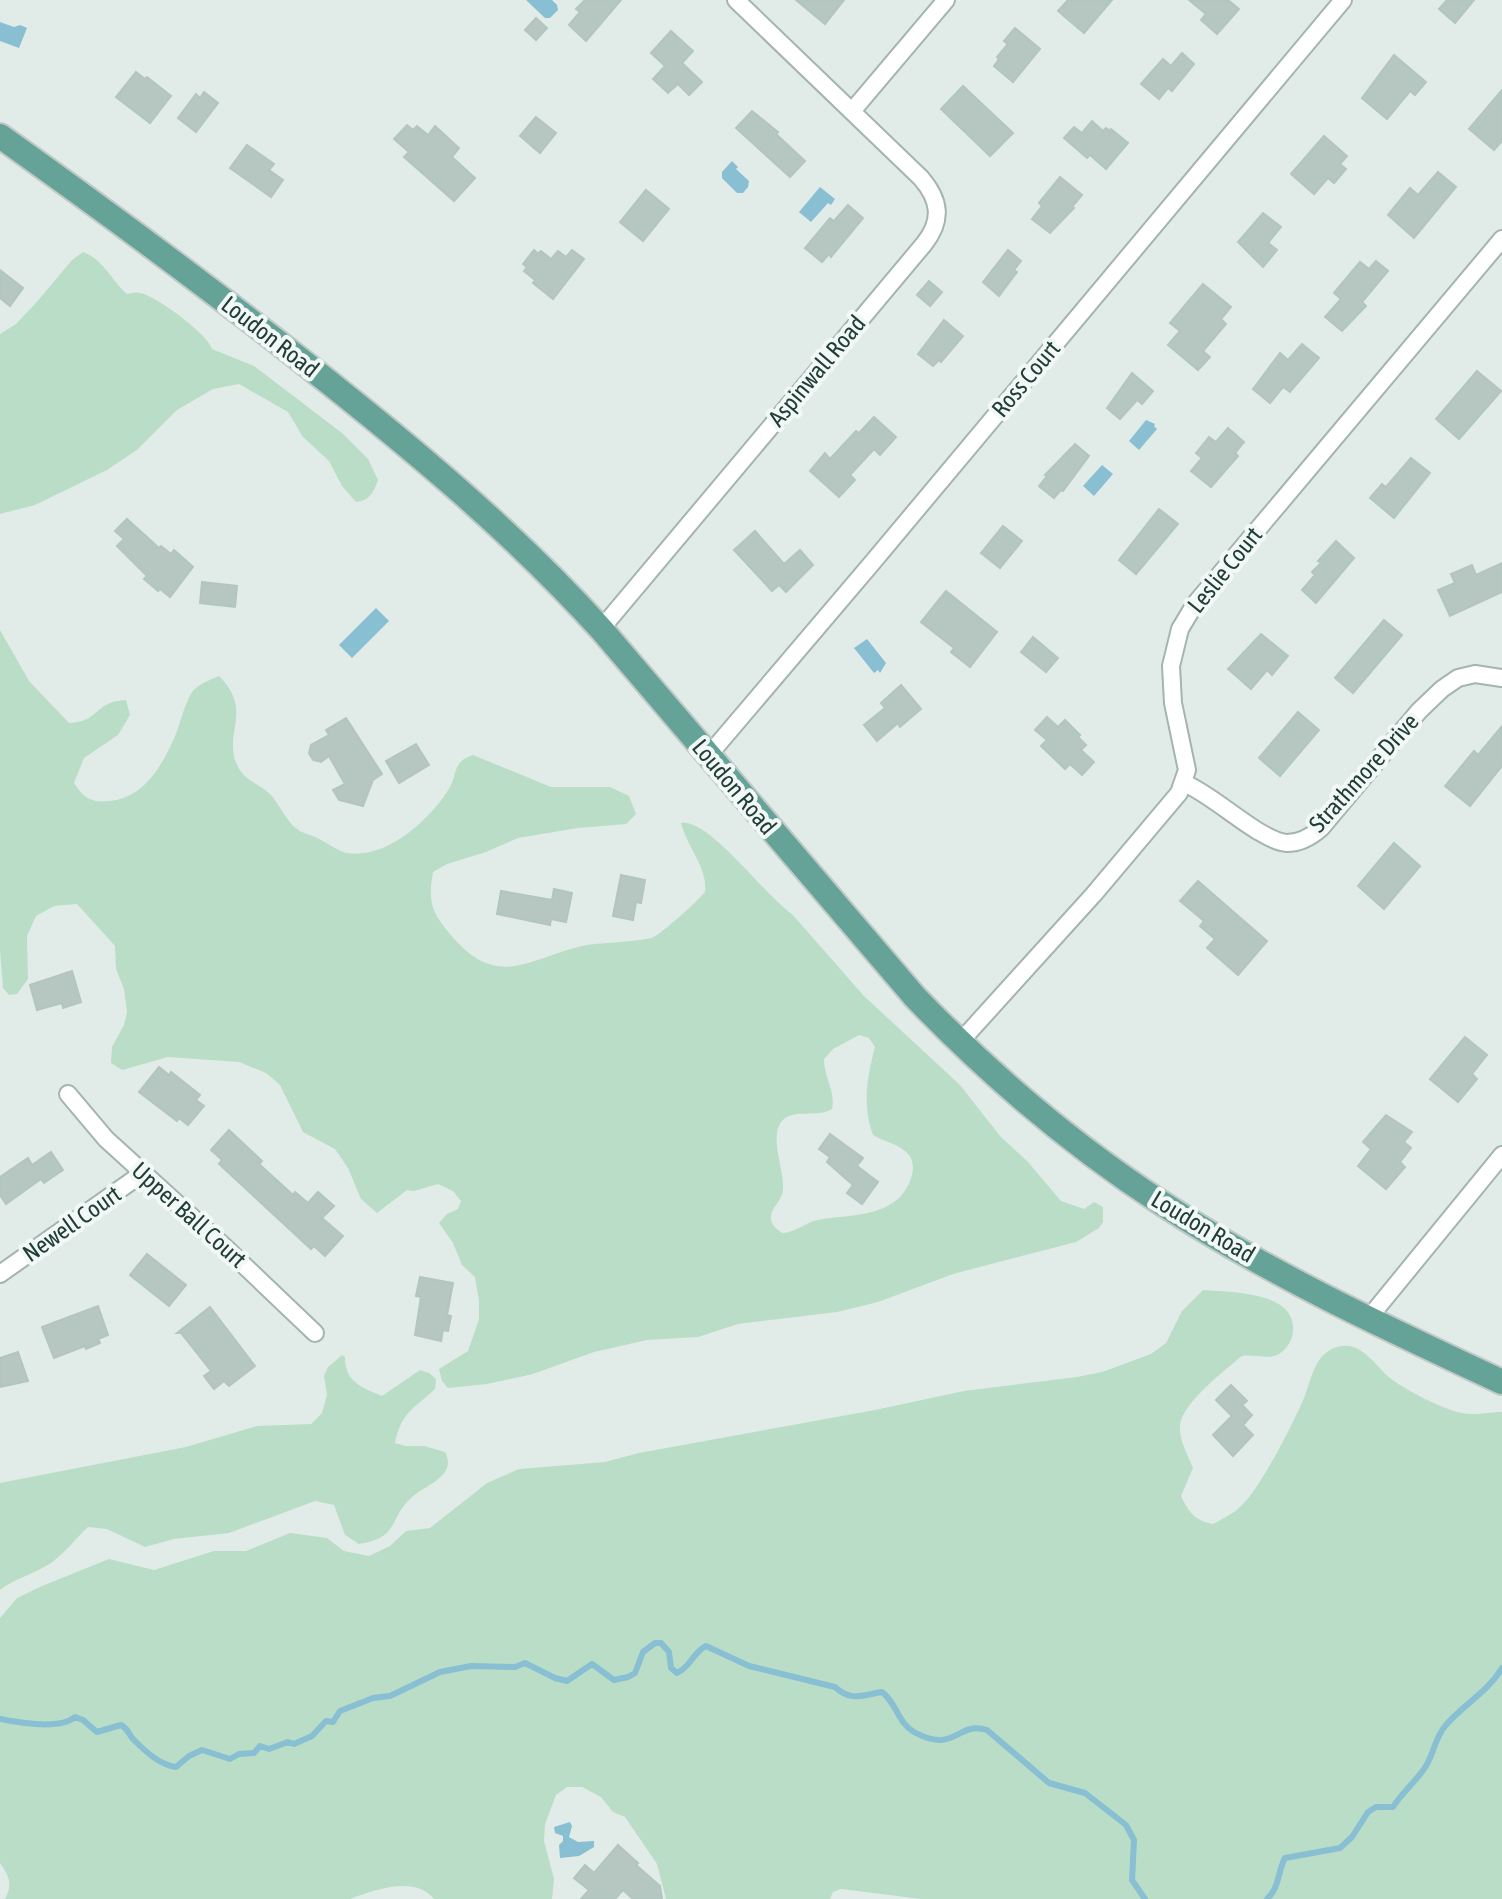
<svg xmlns="http://www.w3.org/2000/svg" width="1502" height="1899" font-family="'Asap Condensed',sans-serif">
  <style>
    .green { fill: #baddc7; fill-rule: evenodd }
    .water { fill: #88bfd2 }
    .lines { fill: none; stroke-linecap: round; stroke-linejoin: round }
    .stream { stroke: #88bfd2; stroke-width: 6 }
    .building { fill: #b6c7c1; stroke: #b3c5c0; stroke-width: 2 }
    .street-casing { stroke: #a4b4b0; stroke-width: 20 }
    .primary-casing { stroke: #c1c9c7; stroke-width: 28 }
    .street { stroke: #fff; stroke-width: 16 }
    .primary { stroke: #65a298; stroke-width: 24 }
    .labels { text-anchor: middle; stroke-width: 8; stroke-linejoin: round; paint-order: stroke }
    .street-label { font-size: 24px; fill: #213d38; stroke: #f2f8f6 }
  </style>
  <rect width="100%" height="100%" fill="#e1ece8"/>
  <g class="green">
    <path d="M83 252C104 260 111 280 127 294 132 293 136 292 140 293 155 295 209 335 212 349L254 366 342 433 368 459 378 480C374 492 369 501 356 502L342 486 329 461 303 437 288 412 239 384 213 389 177 410 138 449 107 470 35 505 0 514V334L16 324 35 304 72 260Z"/>
    <path d="M0 630 29 681 69 723C100 722 94 701 126 700L130 715 118 735 84 758 74 783C84 798 90 803 109 801 140 799 159 771 171 745 180 728 182 709 192 692 198 684 210 680 219 676 255 712 221 734 238 767 246 782 261 784 271 795 280 805 286 821 297 829 303 834 313 835 319 839 328 843 337 851 347 853 386 859 427 822 447 792 459 774 451 762 473 755L551 787H610L629 796 636 814 626 824 578 828 518 838 486 852 447 864 433 872C428 901 431 911 449 933 499 993 528 957 587 945 601 943 646 941 654 937 664 931 697 902 705 892 708 868 687 847 681 823 708 817 765 896 792 914L864 996 960 1085 1000 1136 1028 1162 1061 1201 1084 1209 1094 1202 1103 1207V1222L1099 1228 1076 1242 953 1274 878 1302 837 1312 738 1324 698 1337 647 1340 594 1352 533 1374 487 1384 448 1388 442 1381 439 1369 468 1351 479 1319V1301L475 1277 462 1265 453 1243 439 1223 447 1214 458 1209 461 1201 453 1191 438 1184 414 1191 407 1190 377 1213 361 1199 348 1168 335 1149 303 1132 280 1085 266 1073 239 1062 168 1057 122 1070 111 1063 112 1047 124 1025 127 1012 124 989 116 969 115 946 77 904 54 906 36 916 27 936 28 979 17 994 9 995 3 988 0 950ZM859 1035 869 1038 875 1047C867 1078 862 1104 873 1135 883 1142 897 1143 906 1152 913 1158 914 1166 912 1175 900 1217 857 1214 823 1219 808 1220 796 1233 782 1233 776 1228 772 1226 771 1219 770 1208 782 1201 783 1190 785 1170 767 1134 784 1119 796 1109 817 1118 832 1109 836 1092 824 1078 824 1059L833 1049Z"/>
    <path d="M1203 1290C1231 1292 1292 1292 1293 1327 1294 1338 1288 1348 1279 1354 1269 1360 1254 1354 1242 1356 1225 1370 1181 1404 1180 1426 1179 1441 1188 1455 1193 1468L1181 1496C1188 1511 1195 1521 1213 1524 1222 1519 1231 1515 1239 1508 1259 1491 1293 1424 1304 1398 1311 1381 1314 1356 1334 1348 1362 1337 1375 1368 1394 1381 1410 1392 1452 1415 1472 1414 1482 1414 1492 1412 1502 1412V1899H921L841 1889 833 1892 830 1899H666L657 1864 625 1817 613 1812 601 1797 582 1787H567L556 1795 545 1824 544 1841 554 1879 552 1899H434C415 1875 374 1890 350 1899H5C13 1884 9 1876 0 1863V1618L17 1598 42 1586 109 1559 154 1570 214 1551H246L290 1533 327 1538 344 1551 369 1556 390 1546 406 1531 430 1528 487 1483 519 1469 605 1462 639 1453 875 1410 964 1391 1077 1377 1102 1372 1151 1354 1166 1343 1182 1311Z"/>
    <path d="M342 1355 345 1357C345 1382 361 1387 382 1396L420 1370 429 1373 436 1379 435 1389C415 1408 401 1412 395 1443L405 1446H424L445 1452C458 1476 425 1485 412 1497 387 1520 401 1537 359 1544L345 1535 334 1505 315 1501 229 1533 174 1539 145 1547 107 1529 88 1527C75 1539 66 1552 51 1563 34 1574 16 1578 0 1590V1483L186 1447 257 1426 311 1424 322 1413 327 1395 324 1376 328 1367Z"/>
  </g>
  <g class="water">
    <path d="M526 0H552L557 5 558 10 550 18H545Z"/>
    <path d="M0 22 14 27 20 25 27 28 19 48 0 41Z"/>
    <path d="M732 161 738 167 736 169 749 181 748 187 743 193H737L722 178V172Z"/>
    <path d="M820 187 835 199 831 205 828 203 811 222 799 212Z"/>
    <path d="M1146 420 1155 424 1154 426 1157 429 1139 450 1129 441Z"/>
    <path d="M1102 465 1113 474 1094 496 1083 486Z"/>
    <path d="M376 608 389 621 352 658 339 645Z"/>
    <path d="M867 639 886 663 880 673 878 670 874 673 854 648Z"/>
    <path d="M570 1822 572 1826 569 1837 578 1842 594 1841V1847L579 1856 560 1858 559 1845 563 1841V1836L555 1833 554 1827Z"/>
  </g>
  <g class="lines">
    <g class="stream">
      <path d="M0 1719C20 1723 60 1730 75 1717L83 1720 97 1732 121 1725C129 1729 128 1735 135 1741 146 1752 160 1765 176 1767L189 1756 202 1750 230 1759 239 1754 254 1753 260 1746 269 1749 288 1742 294 1744 312 1736 326 1721 333 1722 340 1711 373 1698 390 1696 440 1672 471 1666 515 1667 525 1663 555 1678 567 1681 592 1664 614 1680 628 1677 635 1673 643 1652 655 1643H661L669 1652 671 1668 677 1673C691 1667 693 1652 706 1646L749 1666 835 1687C851 1702 863 1695 882 1692 897 1703 897 1722 914 1732 955 1755 958 1720 987 1730L1049 1783 1085 1793 1126 1825 1134 1840 1132 1880 1145 1899"/>
      <path d="M1267 1899C1280 1887 1277 1873 1285 1858L1340 1848 1352 1837 1368 1812 1376 1807H1393C1402 1793 1415 1782 1424 1769 1434 1756 1434 1738 1446 1725 1464 1704 1488 1692 1502 1668"/>
    </g>
  </g>
  <g class="building">
    <path d="M585 0H621L586 41 569 25 580 12 576 9Z"/>
    <path d="M796 0H844L825 24Z"/>
    <path d="M1068 0H1112L1084 33 1058 11Z"/>
    <path d="M1189 0H1228L1239 9 1217 34 1201 20 1206 14Z"/>
    <path d="M1447 0H1474L1455 23 1439 9Z"/>
    <path d="M536 18 547 28 536 40 525 30Z"/>
    <path d="M1015 28 1040 49 1013 82 994 66 999 59 997 57 1008 44 1004 41Z"/>
    <path d="M671 31 693 51 682 63 702 82 689 95 678 84 668 93 653 79 665 66 651 53Z"/>
    <path d="M1182 53 1194 64 1172 91 1168 88 1159 99 1141 84 1163 59 1171 66Z"/>
    <path d="M1394 55 1426 82 1415 95 1410 91 1387 119 1362 98Z"/>
    <path d="M136 72 145 79 147 77 171 96 150 123 116 97Z"/>
    <path d="M963 86 1013 133 990 156 941 109Z"/>
    <path d="M1502 90V141L1494 150 1469 129Z"/>
    <path d="M204 92 218 103 196 132 178 118 196 94 200 98Z"/>
    <path d="M752 111 778 132 776 134 805 161 790 177 736 128Z"/>
    <path d="M536 117 556 133 540 153 520 136Z"/>
    <path d="M1092 121 1103 131 1106 128 1110 131 1111 129 1128 143 1106 169 1090 155 1087 158 1064 138 1074 127 1082 133Z"/>
    <path d="M407 125 413 130 417 126 428 135 435 126 459 148 452 157 475 178 454 201 404 157 409 152 394 139Z"/>
    <path d="M1324 136 1347 156 1340 164 1346 169 1334 183 1328 178 1314 194 1291 174Z"/>
    <path d="M247 145 274 164 269 170 283 180 271 197 230 168Z"/>
    <path d="M1438 172 1456 187 1414 238 1388 215 1410 188 1418 195Z"/>
    <path d="M1060 177 1082 195 1072 207 1074 208 1050 233 1032 219 1042 206 1039 203Z"/>
    <path d="M646 190 669 209 643 241 620 222Z"/>
    <path d="M848 205 863 218 831 257 829 254 822 262 805 248 830 218 834 221Z"/>
    <path d="M1263 213 1281 227 1268 243 1277 250 1263 267 1238 242Z"/>
    <path d="M534 250 538 254 541 251 551 259 558 251 566 257 572 250 584 259 553 299 533 283 535 280 524 271 527 267 523 264Z"/>
    <path d="M1008 250 1021 261 1014 270 1017 272 999 296 983 282Z"/>
    <path d="M1376 261 1388 271 1362 302 1366 306 1342 331 1325 317 1341 299 1334 293 1360 262 1369 269Z"/>
    <path d="M0 270 23 288 10 306 0 298Z"/>
    <path d="M929 281 942 292 930 306 917 295Z"/>
    <path d="M1203 284 1231 307 1221 319 1226 324 1203 351 1210 357 1198 370 1168 345 1180 331 1170 323Z"/>
    <path d="M944 320 963 336 941 362 939 360 933 366 918 354Z"/>
    <path d="M1302 344 1319 358 1290 392 1283 387 1270 403 1253 389 1280 353 1288 360Z"/>
    <path d="M1477 371 1501 391 1459 439 1436 419Z"/>
    <path d="M1132 373 1153 391 1142 404 1137 400 1120 419 1107 408Z"/>
    <path d="M874 417 896 437 880 455 874 449 850 475 855 480 839 497 810 471 825 453 830 459 856 431 859 433Z"/>
    <path d="M1228 428 1244 442 1235 453 1238 456 1211 487 1191 471 1202 458 1196 453 1209 437 1216 442Z"/>
    <path d="M1075 444 1089 456 1063 491 1061 490 1054 498 1039 486 1047 476 1045 475Z"/>
    <path d="M1411 458 1430 473 1394 518 1370 498 1382 484 1386 487Z"/>
    <path d="M1159 509 1178 524 1136 574 1119 560Z"/>
    <path d="M127 519 159 548 161 546 171 554 174 550 193 567 170 597 160 589 158 591 144 579 147 576 117 546 124 539 115 531Z"/>
    <path d="M1003 526 1022 541 1000 568 981 553Z"/>
    <path d="M755 531 784 564 800 550 813 565 786 592 779 585 772 591 734 550Z"/>
    <path d="M1336 541 1354 558 1316 603 1302 590 1315 575 1312 572 1321 563 1318 561Z"/>
    <path d="M1502 563V592L1450 616 1438 590 1455 583 1451 574 1472 565 1476 575Z"/>
    <path d="M202 582 237 586 235 607 200 603Z"/>
    <path d="M946 591 997 632 970 667 951 652 954 648 921 622Z"/>
    <path d="M1384 620 1402 635 1353 693 1335 678Z"/>
    <path d="M1261 634 1288 656 1272 675 1267 670 1251 689 1228 669Z"/>
    <path d="M1033 637 1058 658 1046 672 1021 652Z"/>
    <path d="M901 685 921 709 900 727 898 723 877 741 864 725 885 708 881 703Z"/>
    <path d="M1298 712 1319 730 1280 776 1259 758Z"/>
    <path d="M1047 717 1058 727 1065 720 1080 735 1078 737 1086 745 1081 750 1094 762 1082 775 1070 764 1065 769 1041 746 1047 740 1035 730Z"/>
    <path d="M346 718 382 774 373 780 363 806 339 800 333 790 345 784 329 756 321 762 313 760 309 753 311 745 329 735 326 730Z"/>
    <path d="M1502 726V766L1470 806 1445 786 1474 751 1478 755Z"/>
    <path d="M416 744 429 765 399 783 386 761Z"/>
    <path d="M1394 843 1420 866 1384 909 1358 886Z"/>
    <path d="M621 875 645 880 641 903 636 902 633 920 613 916Z"/>
    <path d="M1198 881 1267 941 1238 975 1207 948 1215 939 1200 926 1204 921 1180 901Z"/>
    <path d="M554 889 572 893 566 922 551 919 550 925 497 914 501 891 552 900Z"/>
    <path d="M72 971 81 1002 63 1008 62 1003 37 1010 30 985Z"/>
    <path d="M1465 1037 1487 1055 1472 1074 1477 1079 1458 1102 1430 1079Z"/>
    <path d="M159 1067 169 1075 171 1072 200 1095 196 1100 204 1106 188 1125 179 1118 177 1121 139 1092Z"/>
    <path d="M1386 1115 1412 1132 1404 1142 1411 1148 1400 1162 1405 1167 1386 1189 1358 1166 1371 1149 1363 1142Z"/>
    <path d="M229 1130 262 1161 259 1164 293 1195 295 1192 308 1203 318 1192 334 1206 322 1218 343 1236 325 1256 314 1246 311 1249 219 1164 222 1160 211 1150Z"/>
    <path d="M830 1134 863 1158 857 1166 878 1182 862 1204 847 1193 853 1185 827 1162 830 1157 819 1149Z"/>
    <path d="M51 1152 63 1170 44 1183 41 1179 6 1204 0 1195V1177L28 1158 32 1165Z"/>
    <path d="M147 1254 186 1285 169 1306 130 1275Z"/>
    <path d="M420 1277 453 1283 447 1315 451 1316 448 1331 443 1330 441 1341 415 1335 421 1297 416 1296Z"/>
    <path d="M98 1306 108 1335 98 1339 100 1343 86 1349 85 1346 54 1358 42 1327Z"/>
    <path d="M210 1307 255 1366 229 1386 224 1381 214 1389 204 1376 211 1371 181 1333H177Z"/>
    <path d="M18 1352 28 1381 0 1387V1358Z"/>
    <path d="M1231 1385 1247 1401 1242 1405 1252 1415 1243 1425 1253 1435 1233 1456 1213 1435 1232 1416 1216 1400Z"/>
    <path d="M618 1845 638 1863 636 1865 660 1886 662 1899H633L623 1890 615 1899H581L589 1890 574 1878 585 1865 594 1873Z"/>
  </g>
  <g class="lines">
    <defs>
      <g id="street">
        <path d="M853 110 946 0"/>
        <path d="M601 629 924 244C943 220 940 200 921 178L736 0"/>
        <path d="M708 756 872 563 1343 0"/>
        <path d="M1184 783C1214 795 1260 841 1287 843 1300 843 1312 836 1321 828L1419 711 1442 689 1458 678 1475 674 1502 678"/>
        <path d="M960 1042 1094 894 1179 793 1187 770 1173 703 1171 666 1180 629 1195 604 1502 239"/>
        <path d="M68 1094 106 1139 229 1251 315 1333"/>
        <path d="M0 1274 143 1173"/>
        <path d="M1368 1319 1502 1155"/>
      </g>
      <path id="primary" d="M0 136C104 210 207 286 307 365 411 447 512 531 601 629L915 997C990 1075 1072 1145 1163 1204 1270 1274 1386 1328 1502 1382"/>
    </defs>
    <use href="#street" class="street-casing"/>
    <use href="#primary" class="primary-casing"/>
    <use href="#street" class="street"/>
    <use href="#primary" class="primary"/>
  </g>
  <g class="labels">
    <g class="street-label">
      <text transform="translate(270 337) rotate(38)" y="8">Loudon Road</text>
      <text transform="translate(817 371) rotate(-50)" y="8">Aspinwall Road</text>
      <text transform="translate(1026 379) rotate(-50)" y="8">Ross Court</text>
      <text transform="translate(1225 570) rotate(-51)" y="8">Leslie Court</text>
      <text transform="translate(1364 773) rotate(-48)" y="8">Strathmore Drive</text>
      <text transform="translate(734 787) rotate(50)" y="8">Loudon Road</text>
      <text transform="translate(189 1215) rotate(42)" y="8">Upper Ball Court</text>
      <text transform="translate(72 1224) rotate(-35)" y="8">Newell Court</text>
      <text transform="translate(1203 1227) rotate(31)" y="8">Loudon Road</text>
    </g>
  </g>
</svg>
